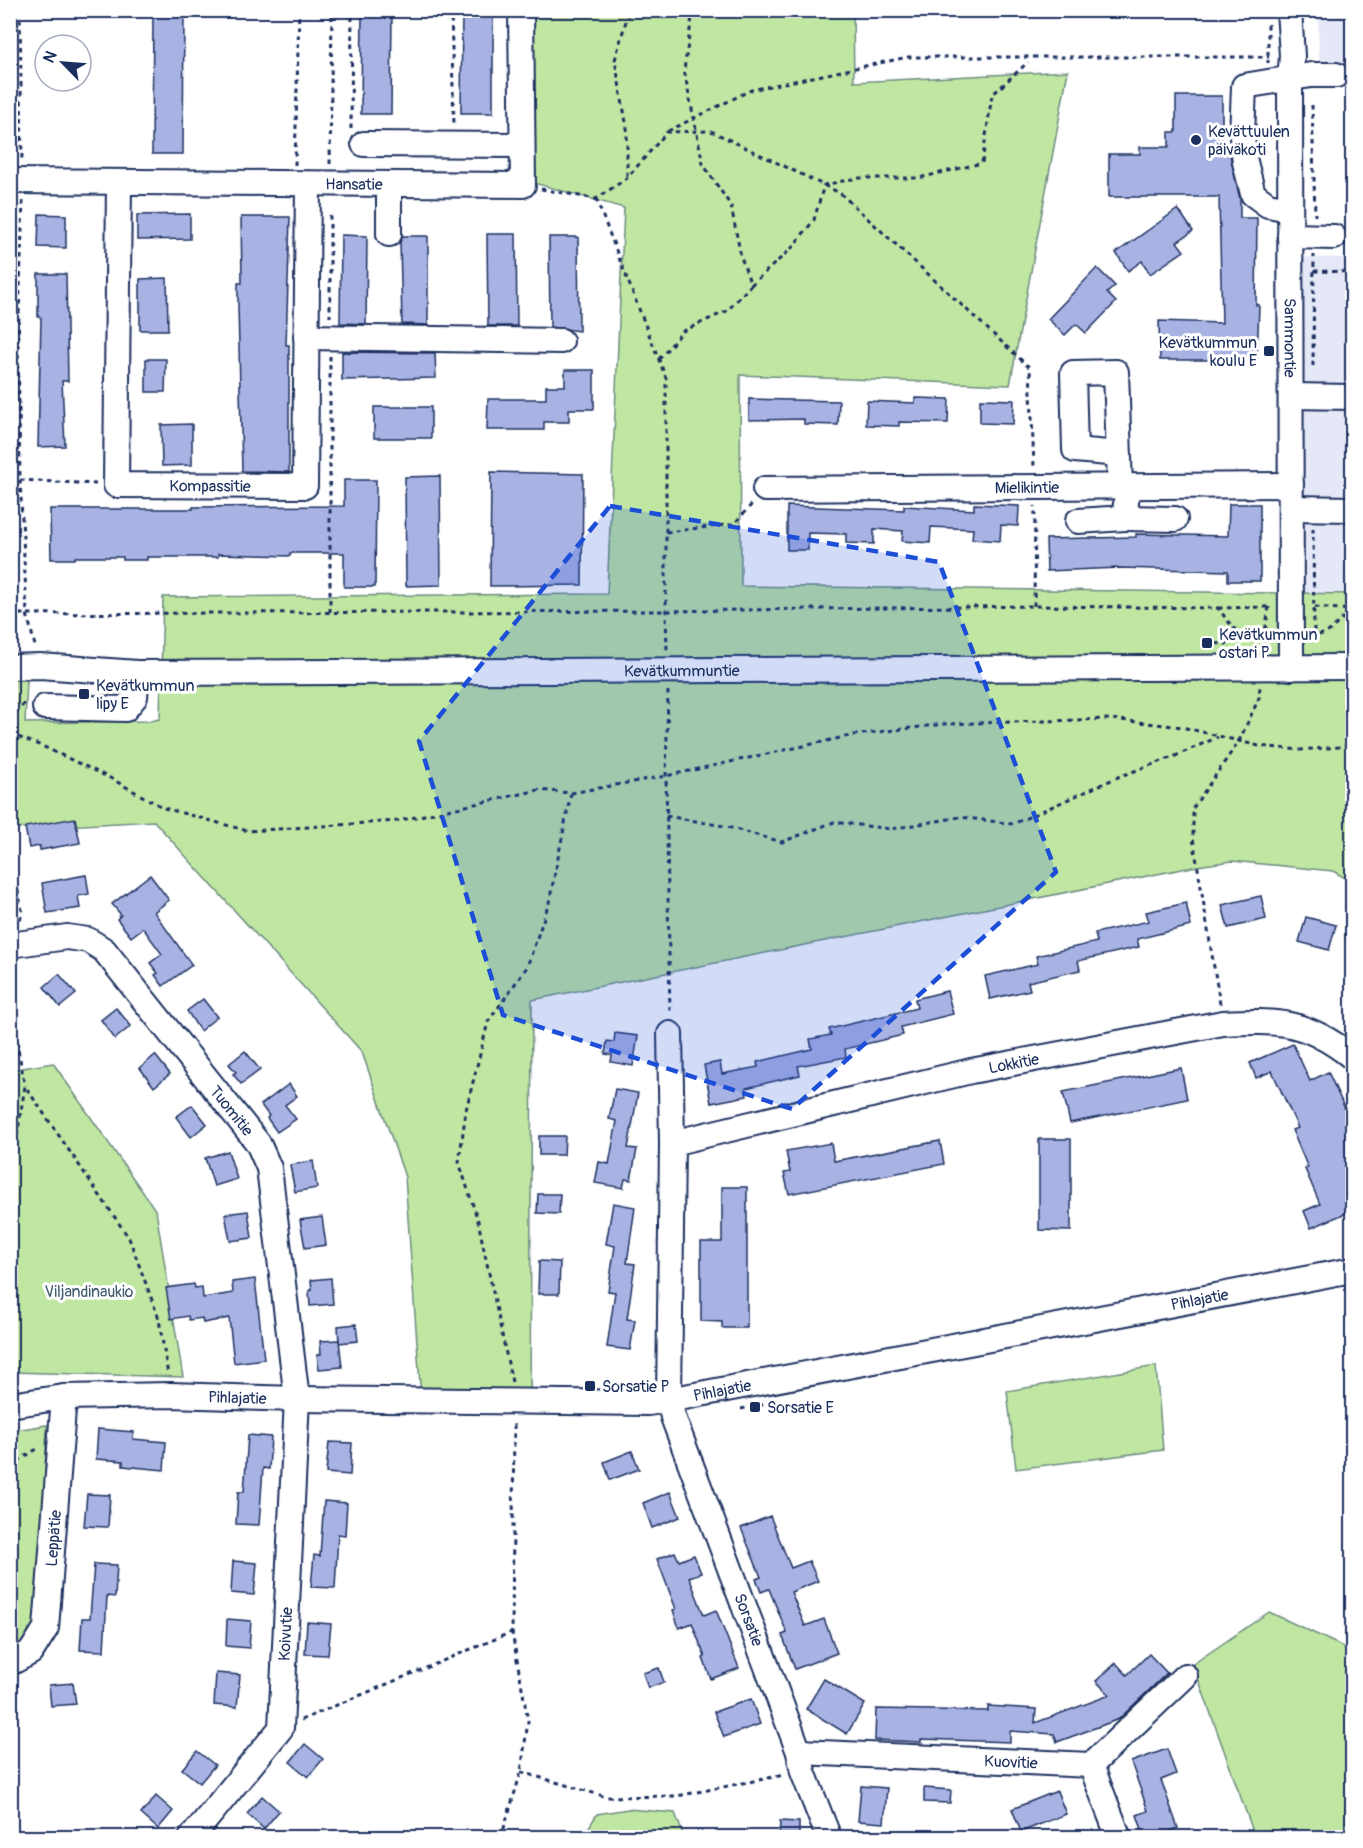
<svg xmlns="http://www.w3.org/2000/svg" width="1363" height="1848" font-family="Pangolin,sans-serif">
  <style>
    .built { fill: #e5e8f7 }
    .green { fill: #c0e7a2; stroke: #6e8b80; stroke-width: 1.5 }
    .building { fill: #a9b3e3; stroke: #1b2f5e; stroke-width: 1.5 }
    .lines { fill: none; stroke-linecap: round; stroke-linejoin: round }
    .minor-casing { stroke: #1b2f5e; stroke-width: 28 }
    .path { stroke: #1b2f5e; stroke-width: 3; stroke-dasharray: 4.5 4.5; stroke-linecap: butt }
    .minor { stroke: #fff; stroke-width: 24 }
    .marked { fill: #1d4ed8; fill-opacity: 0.2; stroke: #1d4ed8; stroke-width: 4.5; stroke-dasharray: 12 8; stroke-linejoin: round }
    .poi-dot { fill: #1b2f5e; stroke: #fff; stroke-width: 2 }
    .labels { text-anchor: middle; stroke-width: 6; stroke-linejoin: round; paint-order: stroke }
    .poi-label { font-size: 16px; fill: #1b2f5e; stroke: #fff; text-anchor: start }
    .street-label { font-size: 16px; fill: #1b2f5e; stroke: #fff }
    .park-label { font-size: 16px; fill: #445d6f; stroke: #fff }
  </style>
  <rect width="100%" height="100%" fill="#fff"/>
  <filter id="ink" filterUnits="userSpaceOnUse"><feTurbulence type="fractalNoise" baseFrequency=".0167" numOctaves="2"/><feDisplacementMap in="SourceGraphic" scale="12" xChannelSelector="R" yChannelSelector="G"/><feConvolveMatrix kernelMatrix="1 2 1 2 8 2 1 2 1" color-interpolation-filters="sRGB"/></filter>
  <g filter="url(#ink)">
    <g class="built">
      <path d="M1318 11H1352V63L1319 61Z"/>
      <path d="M1276 257 1352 258V597H1277Z"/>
    </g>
    <g class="green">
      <path d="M532 11H853L854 82 1068 71 1010 385 740 375 741 586 1352 594V882L1333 871 1232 861 1197 866 532 1000 530 1412H422L405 1177 362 1052 154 821 11 829V676L27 679 25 723 149 721 160 719 163 597 607 594 624 208 534 183Z"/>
      <path d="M53 1063 156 1211 183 1377 11 1372V1070Z"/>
      <path d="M1156 1366 1163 1450 1016 1469 1007 1391Z"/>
      <path d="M47 1425 39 1612 31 1634 11 1651V1431Z"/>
      <path d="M1269 1612 1352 1651V1837H1255L1193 1664Z"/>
      <path d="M628 1809 675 1813 684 1837H583L597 1814Z"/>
    </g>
    <g class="building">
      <path d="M153 10H184L183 154H152Z"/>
      <path d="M362 10H392L391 114H361Z"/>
      <path d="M462 10H493V113H461Z"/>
      <path d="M1176 96H1222V150H1229L1240 199V218H1257L1256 305H1259L1257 360H1160L1159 321 1222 323 1219 197H1109V154H1140V147H1169V132H1176Z"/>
      <path d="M1178 209 1193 231 1177 242 1184 251 1150 274 1142 261 1128 271 1116 253Z"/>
      <path d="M39 214 66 215V248L38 247Z"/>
      <path d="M190 214V239L137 240V215Z"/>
      <path d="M241 217H290L286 345H289V472L242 471 238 306V283H242Z"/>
      <path d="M487 234H516L517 326H488Z"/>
      <path d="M341 235 367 236 366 324 340 323Z"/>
      <path d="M403 236H428V325L402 324 400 242Z"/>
      <path d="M549 237H578L579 331 550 327Z"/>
      <path d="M1097 268 1115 286 1107 293 1116 302 1086 333 1076 324 1065 335 1048 319Z"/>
      <path d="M38 274H66L68 381H62L65 446 38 447 41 318 38 317Z"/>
      <path d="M167 278 168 330H140V279Z"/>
      <path d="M342 352 435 353 436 378 342 380Z"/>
      <path d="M146 359H166L165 392H146Z"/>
      <path d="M565 370H594V409H569V422H544V430H487L488 399H546V386H565Z"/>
      <path d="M915 398 949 399 948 423 899 422V426L866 425 867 401 915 403Z"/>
      <path d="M749 399 839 401 838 425 804 424V419L749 420Z"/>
      <path d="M980 399 1014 400 1013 424 980 423Z"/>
      <rect x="374" y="407" width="57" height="31"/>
      <path d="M192 424V465L162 466 161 425Z"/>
      <path d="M491 472 583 474 582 585 490 586Z"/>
      <path d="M440 476 441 585 406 586 405 477Z"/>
      <path d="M344 480H376L375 587H344V553H290V556L218 554V557H147V560H123V557H75V559H51L50 509H193V507L344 506Z"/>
      <path d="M974 504 1019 506 1018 526 1001 525 1000 541 972 539 973 529 931 527 930 543 902 541 903 531 874 529V544L846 543V534L808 533V550H787V506L904 510V506L974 510Z"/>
      <path d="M1229 504H1260V581H1228V571L1120 568 1047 571 1046 539 1136 537V534L1228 536Z"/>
      <path d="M75 818 80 843 40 850V846L29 848 25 827Z"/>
      <path d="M86 875 89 894 78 896 80 908 47 913 42 883Z"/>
      <path d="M150 875 169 900 154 912 192 965 163 986 155 975 158 973 150 963 162 954 143 928 131 937 117 919 121 915 112 904Z"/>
      <path d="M1261 896 1266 919 1228 928 1222 905Z"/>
      <path d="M1186 903 1191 926 1137 939 1139 947 1078 961 1080 970 1028 982 1030 990 990 999 985 976 1038 964 1036 956 1097 942 1095 933 1149 921 1146 912Z"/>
      <path d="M1306 917 1336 925 1329 950 1299 942Z"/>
      <path d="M59 974 76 994 60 1007 44 987Z"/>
      <path d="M947 991 953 1014 901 1027 903 1035 845 1049 846 1057 798 1066 800 1075 746 1088 747 1096 711 1103 704 1065 720 1062 722 1074 758 1067 757 1062 812 1049 810 1039 831 1035 829 1029 917 1008 915 999Z"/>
      <path d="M203 999 217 1017 200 1031 187 1011Z"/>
      <path d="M116 1008 131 1026 115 1039 101 1020Z"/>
      <path d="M615 1033 638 1036 633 1066 611 1062 612 1055 605 1054 607 1041 614 1042Z"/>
      <path d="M1293 1044 1310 1081 1328 1072 1353 1126V1210L1311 1228 1304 1211 1320 1204 1305 1169 1308 1168 1292 1130 1298 1128 1272 1071 1256 1078 1250 1063Z"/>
      <path d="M245 1051 260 1070 241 1084 233 1074 236 1072 229 1064Z"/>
      <path d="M155 1055 170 1074 154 1087 140 1068Z"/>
      <path d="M1181 1068 1187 1099 1070 1123 1063 1092Z"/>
      <path d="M289 1084 297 1096 285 1105 296 1119 277 1132 267 1118 269 1116 261 1105Z"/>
      <path d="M615 1089 638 1093 628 1148 637 1149 631 1180 625 1179 623 1188 595 1183 599 1162 609 1164 617 1121 609 1119Z"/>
      <path d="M192 1105 207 1124 191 1137 176 1117Z"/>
      <path d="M539 1136H565L564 1155H539Z"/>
      <path d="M1039 1139H1071V1231L1039 1230Z"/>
      <path d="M940 1141 944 1164 789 1194 784 1173 790 1172 786 1151 831 1143 834 1161Z"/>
      <path d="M228 1151 237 1179 214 1186 205 1158Z"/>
      <path d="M313 1161 317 1188 295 1192 290 1165Z"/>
      <path d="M722 1187H747V1328H722V1322L701 1321V1242H722Z"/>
      <path d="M538 1194H560L559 1214 537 1213Z"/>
      <path d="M613 1203 635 1207 627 1263 635 1264 627 1319 635 1320 630 1350 607 1347 615 1292 608 1291 615 1246 606 1244Z"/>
      <path d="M248 1211 252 1238 230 1241 225 1214Z"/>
      <path d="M322 1217 326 1245 305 1248 300 1220Z"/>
      <path d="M539 1261 560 1262 559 1294H538Z"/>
      <path d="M331 1278 333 1304 310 1306 309 1291 312 1290 311 1280Z"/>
      <path d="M255 1279 264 1359 234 1363 229 1318 203 1323 202 1318 189 1320 188 1316 171 1319 166 1288 194 1284 195 1288 202 1287 203 1298 233 1293 232 1282Z"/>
      <path d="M356 1324 358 1341 339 1343 338 1326Z"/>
      <path d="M339 1340 342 1367 319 1369 317 1355 321 1354 320 1341Z"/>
      <path d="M98 1429 134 1432 133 1439 166 1442 164 1470 123 1466V1461L96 1459Z"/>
      <path d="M248 1435 271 1437 269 1469 263 1468 259 1525 236 1524 238 1492H244Z"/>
      <path d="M329 1442 352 1443 350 1475 326 1473Z"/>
      <path d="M632 1451 639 1469 610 1480 604 1462Z"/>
      <path d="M670 1492 680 1517 652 1528 643 1503Z"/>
      <path d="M87 1494 110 1495 108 1527 84 1526Z"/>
      <path d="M324 1501 347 1503 345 1535 338 1534 335 1588 311 1587 314 1555 320 1556Z"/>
      <path d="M770 1516 791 1568 809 1561 818 1581 791 1592 805 1626 824 1619 837 1653 795 1669 782 1635 787 1633 769 1589 761 1592 756 1579 761 1577 741 1528Z"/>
      <path d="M675 1552 679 1561 694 1555 701 1573 689 1577 704 1615 716 1610 739 1668 711 1679 703 1658 705 1657 692 1623 679 1628 673 1610 676 1609 657 1559Z"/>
      <path d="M233 1561 257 1563 254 1595 231 1593Z"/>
      <path d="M94 1564 117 1565 115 1597 107 1596 104 1651 80 1650 82 1618H90Z"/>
      <path d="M227 1619 251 1621 249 1648 226 1646Z"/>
      <path d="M307 1622 331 1624 328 1655 305 1654Z"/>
      <path d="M1149 1654 1167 1673 1119 1719 1057 1742 1054 1734 1010 1731V1742L921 1739V1742L875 1740 876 1709 988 1711V1706L1036 1709 1035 1723 1110 1695 1096 1681 1116 1663 1127 1675Z"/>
      <path d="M659 1668 664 1682 648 1688 643 1673Z"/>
      <path d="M216 1673 240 1675 237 1707 214 1705Z"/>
      <path d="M824 1679 865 1704 847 1734 806 1709Z"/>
      <path d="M73 1683 76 1704 51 1706 49 1685Z"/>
      <path d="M751 1699 760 1724 724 1737 714 1712Z"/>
      <path d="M305 1744 323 1759 308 1777 290 1762Z"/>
      <path d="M1167 1749 1176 1774 1161 1780 1178 1828 1153 1838H1145L1137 1815 1148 1811 1131 1762Z"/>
      <path d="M197 1751 215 1765 200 1783 182 1769Z"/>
      <path d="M861 1786 887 1788 884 1823 858 1821Z"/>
      <path d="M924 1788 951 1790 950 1803 924 1802Z"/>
      <path d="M1057 1791 1066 1814 1021 1832 1012 1809Z"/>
      <path d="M156 1796 173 1811 158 1829 141 1814Z"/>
      <path d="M262 1796 279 1811 264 1829 247 1814Z"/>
      <path d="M780 1821 799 1822V1838H779Z"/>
    </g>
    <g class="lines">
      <defs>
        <g id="minor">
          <path id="s1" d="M1289 10 1292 56 1290 78 1291 668"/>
          <path d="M364 144 522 145"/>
          <path id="s2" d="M10 181 523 185 521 10"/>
          <path id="s3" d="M119 183 116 485 305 486 308 185"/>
          <path d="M1289 209 1268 205 1253 194 1245 162 1242 137 1244 86 1311 75H1336"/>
          <path d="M389 234V185"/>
          <path d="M1290 236 1334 237"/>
          <path d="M306 337 561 341"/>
          <path d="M1292 396 1352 397"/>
          <path d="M1119 454 1075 450 1073 373 1116 372 1120 487"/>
          <path id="s4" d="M765 489 1291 485"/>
          <path d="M1291 508 1352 509"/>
          <path d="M1125 518 1175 519"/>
          <path d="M1078 521 1125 518 1127 487"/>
          <path id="s5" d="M10 667 40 666 137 673 1352 667"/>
          <path d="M45 707 125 709 135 697 137 673"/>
          <path id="s6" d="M10 945 67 937 88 940 104 950 258 1143 269 1168 297 1399 281 1728 191 1838"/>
          <path id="s7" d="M670 1034 672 1143 669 1400 673 1417 799 1752 803 1772 829 1838"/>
          <path id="s8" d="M672 1143 971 1071 1223 1023C1279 1020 1307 1021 1352 1057"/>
          <path id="s9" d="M10 1405 64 1397 171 1395 297 1399 648 1403 669 1400 1352 1270"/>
          <path id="s10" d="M10 1663 31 1652 46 1628 64 1397"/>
          <path id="s11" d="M799 1752 1091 1765 1185 1676"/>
          <path d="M1091 1765 1119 1838"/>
        </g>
      </defs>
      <use href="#minor" class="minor-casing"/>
      <g class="path">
        <path d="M20 10 22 162"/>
        <path d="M451 10 454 126"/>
        <path d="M1268 24V63"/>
        <path d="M1312 105 1315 216"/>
        <path d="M351 129 352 10"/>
        <path d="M668 131 751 90 908 57H1269"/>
        <path d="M10 139 21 140"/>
        <path d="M330 164 332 10"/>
        <path d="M295 165 299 10"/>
        <path d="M627 176V128L615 60 629 10"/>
        <path d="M541 189 596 199 627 178 667 132 711 131 840 193 1030 368 1034 467"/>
        <path d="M596 199 666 378V611L667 652"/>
        <path d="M23 201 18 342 20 480 27 614 35 646"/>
        <path d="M330 215V317"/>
        <path d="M1314 271 1352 272"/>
        <path d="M751 285 791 249 814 220 824 185 857 178H919L982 163 992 95 1028 62"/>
        <path d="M330 356V612"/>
        <path d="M659 359 683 331 727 311 751 285 741 257 731 206 703 164 684 70 693 10"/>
        <path d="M1313 366 1314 255"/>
        <path d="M20 480 96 484"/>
        <path d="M1313 528 1314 637"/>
        <path d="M666 532 734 524 752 504"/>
        <path d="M1034 606 1035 506"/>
        <path d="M1315 607 1352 610"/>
        <path d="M1218 608 1269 607"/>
        <path d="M10 614 666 611 1034 606 1218 608C1237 633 1237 637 1270 637"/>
        <path d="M1310 637 1327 633 1352 610"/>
        <path d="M1207 643 1226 644 1237 632"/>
        <path d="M1263 647 1269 606"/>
        <path d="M668 691 666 776 670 1015"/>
        <path d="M10 721 26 701"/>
        <path d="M10 734 42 746 110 778 164 808 248 831 397 821 539 790 571 793 666 776 854 735 944 724 1111 719 1182 727 1259 746 1300 750 1352 746"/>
        <path d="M666 816 724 826 782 842 834 822 891 829 960 817 1013 824 1118 777 1173 757 1218 737"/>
        <path d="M10 854 22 910 20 923"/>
        <path d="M10 990 14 965"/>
        <path d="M1220 1004 1193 838V808L1239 741 1259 698 1260 686"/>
        <path d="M10 1006 25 1086"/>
        <path d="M10 1180 25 1086 129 1238 159 1319 168 1375"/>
        <path d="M512 1382 478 1221 459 1162 466 1110 488 1022 527 967 549 903 571 793"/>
        <path d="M741 1409 787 1400"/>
        <path d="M10 1466 40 1447"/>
        <path d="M301 1720 512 1632"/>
        <path d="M521 1772 607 1797 677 1796 784 1775"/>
        <path d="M501 1838 521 1772 528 1721 512 1632 514 1421"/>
      </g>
      <use href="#minor" class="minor"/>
    </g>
  </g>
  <path class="marked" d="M610 506 939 562 1056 872 792 1109 503 1015 419 741Z"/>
  <g class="poi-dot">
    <circle cx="1196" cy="140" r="6"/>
    <rect x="1263" y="345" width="12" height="12" rx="3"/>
    <rect x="1201" y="637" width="12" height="12" rx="3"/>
    <rect x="78" y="688" width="12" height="12" rx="3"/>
    <rect x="584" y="1380" width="12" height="12" rx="3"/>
    <rect x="749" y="1401" width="12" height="12" rx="3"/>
  </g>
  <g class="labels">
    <g class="poi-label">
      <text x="1208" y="137">Kevättuulen<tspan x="1208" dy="18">päiväkoti</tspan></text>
      <text x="1257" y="348" text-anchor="end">Kevätkummun<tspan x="1257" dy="18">koulu E</tspan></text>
      <text x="1219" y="640">Kevätkummun<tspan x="1219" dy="18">ostari P</tspan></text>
      <text x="96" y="691">Kevätkummun<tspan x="96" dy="18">lipy E</tspan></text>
      <text x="602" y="1392">Sorsatie P</text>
      <text x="767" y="1413">Sorsatie E</text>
    </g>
    <g class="street-label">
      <text dy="6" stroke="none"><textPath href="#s2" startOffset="344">Hansatie</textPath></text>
      <text dy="6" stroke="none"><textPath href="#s1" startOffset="328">Sammontie</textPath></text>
      <text dy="6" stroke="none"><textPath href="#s3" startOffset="396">Kompassitie</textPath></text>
      <text dy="6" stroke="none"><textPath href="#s4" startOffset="262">Mielikintie</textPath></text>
      <text dy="6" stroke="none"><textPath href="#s5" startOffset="672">Kevätkummuntie</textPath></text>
      <text dy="6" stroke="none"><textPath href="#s8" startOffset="351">Lokkitie</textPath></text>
      <text dy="6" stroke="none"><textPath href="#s6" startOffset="303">Tuomitie</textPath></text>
      <text dy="6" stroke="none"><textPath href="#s9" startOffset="1200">Pihlajatie</textPath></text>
      <text dy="6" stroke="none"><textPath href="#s9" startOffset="714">Pihlajatie</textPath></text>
      <text dy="6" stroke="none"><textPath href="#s9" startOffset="228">Pihlajatie</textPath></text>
      <text dy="6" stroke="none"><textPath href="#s10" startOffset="142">Leppätie</textPath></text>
      <text dy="6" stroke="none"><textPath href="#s7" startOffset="600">Sorsatie</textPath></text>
      <text transform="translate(285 1634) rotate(-87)" y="6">Koivutie</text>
      <text dy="6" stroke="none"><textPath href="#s11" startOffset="212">Kuovitie</textPath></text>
    </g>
    <g class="park-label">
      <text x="89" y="1297">Viljandinaukio</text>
    </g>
  </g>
  <rect width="1363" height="1848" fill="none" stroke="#fff" stroke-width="36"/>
  <rect x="18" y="18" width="1327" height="1812" fill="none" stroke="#1b2f5e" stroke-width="2" filter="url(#ink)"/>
  <g transform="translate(63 63) rotate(295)"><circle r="28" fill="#ffffff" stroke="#a4acbf" stroke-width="1.5"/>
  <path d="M0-4.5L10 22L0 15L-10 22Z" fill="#1b2f5e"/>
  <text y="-9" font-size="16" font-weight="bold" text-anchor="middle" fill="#1b2f5e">N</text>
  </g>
</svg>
